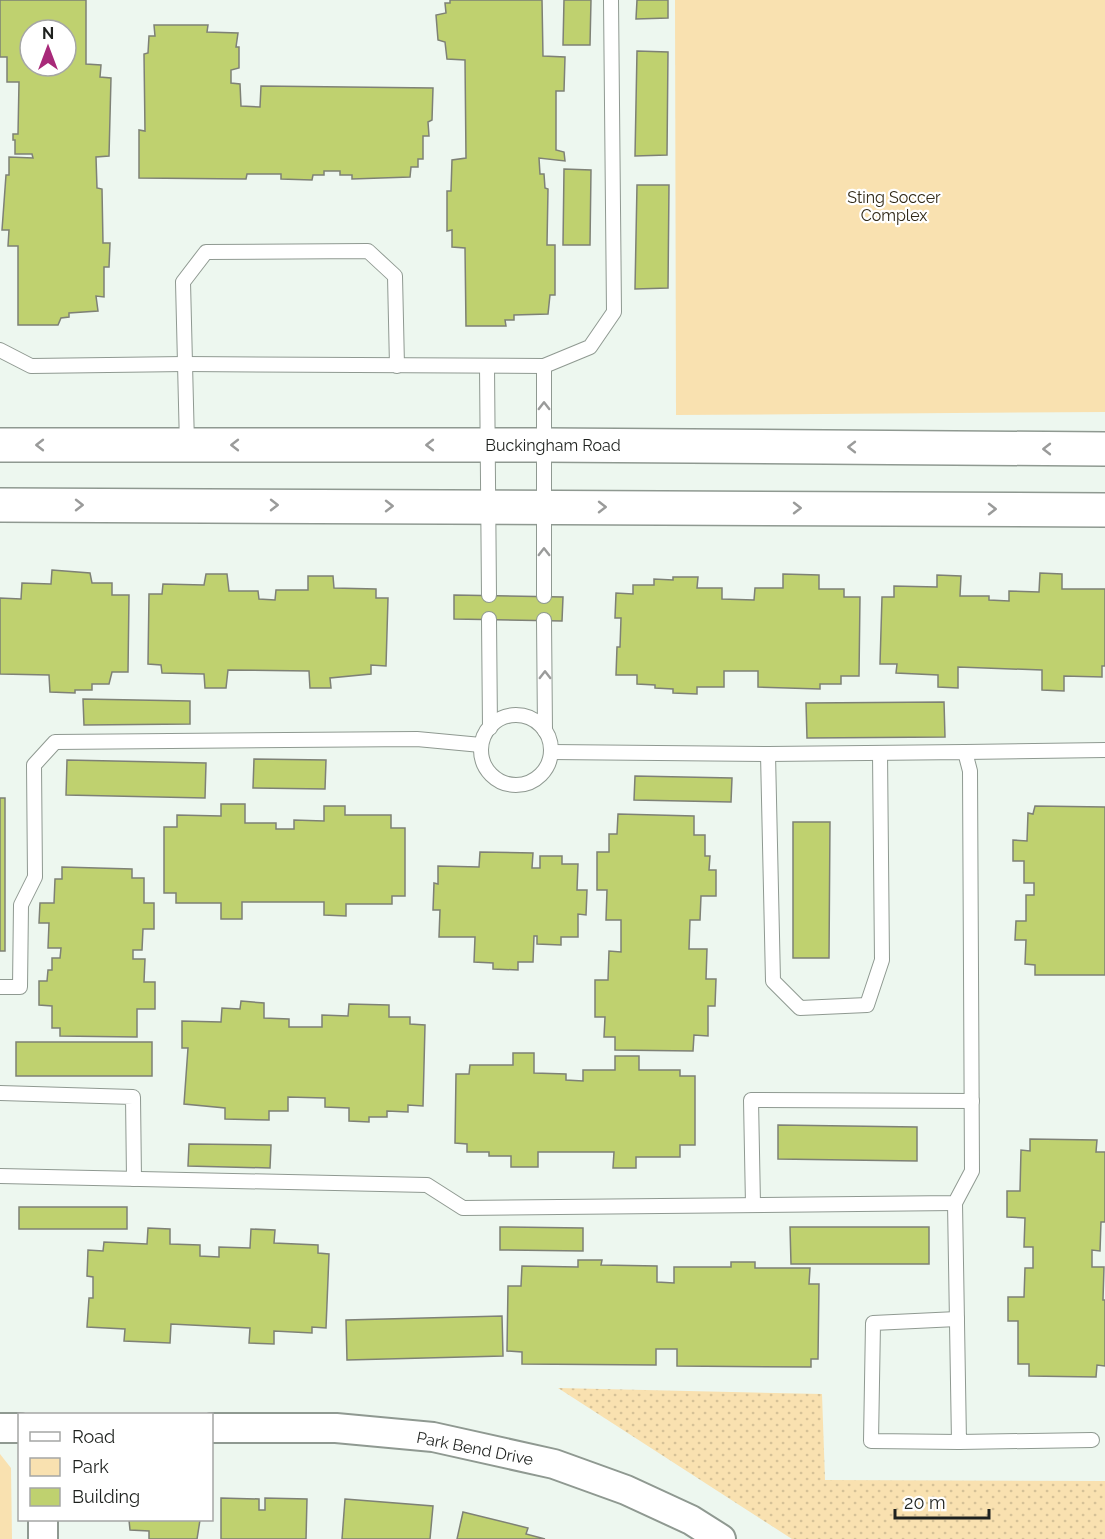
<svg xmlns="http://www.w3.org/2000/svg" width="1105" height="1539" font-family="Raleway,sans-serif">
  <style>
    .grass { fill: url(#grass-dots) }
    .green { fill: #f9e1b0 }
    .building { fill: #bfd16f; stroke: #7e8176; stroke-width: 1.5; fill-rule: evenodd }
    .lines { fill: none; stroke-linecap: round; stroke-linejoin: round }
    .lane-casing { stroke: #8f9991; stroke-width: 16 }
    .street-casing { stroke: #8f9991; stroke-width: 32 }
    .secondary-casing { stroke: #8f9991; stroke-width: 36 }
    .lane { stroke: #fff; stroke-width: 14 }
    .street { stroke: #fff; stroke-width: 28 }
    .secondary { stroke: #fff; stroke-width: 33 }
    .oneway { stroke: #9a9b9a }
    .labels { text-anchor: middle; stroke-width: 4.5; stroke-linejoin: round; paint-order: stroke }
    .park-label { font-size: 16px; fill: #312917; stroke: #fff }
    .street-label { font-size: 16px; fill: #1e211e; stroke: #fff }
  </style>
  <defs>
    <pattern id="grass-dots" width="8" height="8" patternUnits="userSpaceOnUse" patternTransform="scale(1.5)"><rect width="8" height="8" fill="#f9e1b0"/><path d="M2 2h.1M6 6h.1" fill="none" stroke="#d5c197" stroke-width="1.8" stroke-linecap="round"/></pattern>
  </defs>
  <rect width="100%" height="100%" fill="#edf7ef"/>
  <path class="grass" d="M558 1388 822 1394 825 1480 1105 1481V1539H792Z"/>
  <g class="green">
    <path d="M675 0H1105V412L676 415Z"/>
    <path d="M0 1454 11 1468 12 1539H0Z"/>
  </g>
  <g class="building">
    <path d="M0 0H86V64L101 65 100 77 111 78 109 156 96 157 97 188 102 189 103 243H110L109 267H104V297L96 296 98 311 69 313V317L61 318 58 325H18V246H8L9 230H2L6 175H9V157L33 158 32 154H15V140H13V134H18L19 82H7V57H0ZM30 30H66V66H30Z"/>
    <path d="M450 0H542L543 56 565 57 564 91H556V150L564 152 565 161 539 158 540 174H544L545 188 548 189 547 245H555V295H550L548 314 514 315V320H505L506 326H466L465 248 452 247V230L447 231V191H451L452 160 466 158 465 60 447 59 445 42 438 40 436 15 446 13 445 3H450Z"/>
    <path d="M564 0H591L590 45H563Z"/>
    <path d="M637 0H668V18L636 19Z"/>
    <path d="M154 25H208L207 32 238 33 236 47H239V68L231 70V83L240 84 241 106 260 107 261 86 433 88 432 120 428 122 429 136H423V159H418V167H411L410 177 352 179V175H340V171H324V175H313L312 180 281 179V174H247L246 179 139 178V130L145 131 144 54 148 53 149 36H155Z"/>
    <path d="M637 51 668 52 667 155 635 156Z"/>
    <path d="M564 169 591 170 590 245H563Z"/>
    <path d="M637 185H669L668 288 635 289Z"/>
    <path d="M52 570 90 573 92 583H112V595H129L128 672H112L109 684H92V690H75V693L50 692 49 675 0 674V598L21 599 22 583 51 584Z"/>
    <path d="M1040 573 1062 574V589H1105V666H1102V677L1064 676V691L1042 690V670L958 667V688L938 687V675L896 673 897 664H880L882 597H894V586L937 587V575L961 576 960 596H989V600L1009 601V591L1039 592Z"/>
    <path d="M206 574H227L229 591H258L259 599 275 600 276 590H308V576H333L334 588 376 589V598H388L386 666 371 665V674L330 678 331 688H310L309 671 228 670 226 688H205L204 674 162 673 161 665 148 664 149 594H162L163 584 204 585Z"/>
    <path d="M783 574 819 575V589H844V597H860L859 676H841V684H820V689L758 687V671H724V687H697V694L673 693V689L655 688V685L637 684V675H616L617 647H620L621 618H615L616 593 633 594V585H654V579L673 580V577H698L697 588H722V599L754 600 755 588H783Z"/>
    <path d="M454 595 563 597 562 621 454 619Z"/>
    <path d="M83 699 190 701V724L84 725Z"/>
    <path d="M944 702 945 737 807 738 806 703Z"/>
    <path d="M254 759 326 760 325 789 253 788Z"/>
    <path d="M67 760 206 763 205 798 66 795Z"/>
    <path d="M635 776 732 778 731 802 634 800Z"/>
    <rect x="0" y="798" width="5" height="153"/>
    <path d="M221 804H245V823H276V829H294V820L324 821V806H345V815H391V828H405V896H392V904H346V916L324 915V902H242V919H221V903H176V893H164V827H177V815L221 816Z"/>
    <path d="M1035 806 1105 807V975H1035V965L1025 964 1026 940H1015L1016 921H1026V895H1034V883H1024V861H1013V840L1027 841 1028 813 1033 814Z"/>
    <path d="M618 814 694 816V835H705V856H710L709 870H716V896H701L700 920H690L689 949H707L706 979H716L715 1006H708V1036L694 1035 693 1051 615 1050V1037H604L605 1017H595V980H608L609 951 621 952V920H606L607 890H597V852H609V834H617Z"/>
    <path d="M793 822H830L829 958H793Z"/>
    <path d="M480 852 533 853 532 868H540V856H562V864H578L577 890H587L586 915 578 914V937H561V945L537 944V936H534L533 962H518V970L493 969V963L474 962 475 937H439L440 910H433L434 883 438 884V866L479 867Z"/>
    <path d="M62 867 132 869V878H144V903H154V929H143L142 950H133V959H145L144 982H155V1009H137V1037L60 1036V1028H52V1006L39 1005V981H47L48 970H52V958H60L61 948H48L49 923H39L40 903H54L55 879H62Z"/>
    <path d="M241 1001 264 1003V1018L289 1019V1027H322V1015L348 1016 349 1004 389 1005V1017H410V1024L425 1025 423 1106 408 1105V1112L387 1111V1117H369V1122L349 1121V1108L325 1107V1098L288 1097V1111H269V1120L225 1119V1108L184 1104 188 1048H182V1021L221 1022 222 1008 240 1009Z"/>
    <rect x="16" y="1042" width="136" height="34"/>
    <path d="M513 1053H534V1073L566 1074V1080L583 1081V1070H615V1056H639V1070H680V1076H695V1145H680V1157H636V1168H613L614 1152H538V1167H511V1156H489V1152H467V1144L455 1143 456 1074H469L470 1065H513Z"/>
    <path d="M778 1125 917 1127V1161L778 1159Z"/>
    <path d="M1030 1139 1097 1140 1096 1152H1105V1222H1101L1100 1251 1092 1250V1267H1104L1103 1300H1105V1366L1097 1365 1096 1377 1029 1376V1364H1018V1321H1008V1297H1024L1025 1268H1033V1247H1024L1025 1218 1007 1217V1191H1020L1021 1150 1030 1151Z"/>
    <path d="M189 1144 271 1145 270 1168 188 1166Z"/>
    <rect x="19" y="1207" width="108" height="22"/>
    <path d="M500 1227 583 1228V1251L500 1250Z"/>
    <path d="M790 1227H929V1264H791Z"/>
    <path d="M148 1228 170 1229V1244L200 1245V1256L219 1257V1247L250 1248 251 1229 275 1230 274 1243 318 1245V1253L329 1254 326 1328 312 1327V1333L274 1331V1344L249 1343 250 1328 171 1324 170 1343 124 1341 125 1329 87 1327 89 1298H93V1277L87 1276 88 1250 103 1251 104 1242 147 1244Z"/>
    <path d="M578 1260H602L601 1265 657 1266V1282L674 1283V1267H731V1262H755V1268H810L809 1284H819L818 1359H811V1367L677 1366V1349H656V1365L522 1364V1352L507 1351 508 1286H521L522 1266 578 1267Z"/>
    <path d="M502 1316 503 1356 347 1360 346 1320Z"/>
    <path d="M221 1498 259 1499V1510H265V1498L307 1499 306 1539H221Z"/>
    <path d="M345 1499 433 1506 430 1539H342Z"/>
    <path d="M463 1512 528 1528 526 1534 545 1539H457Z"/>
    <path d="M129 1520H200L197 1539H149V1531L130 1530Z"/>
  </g>
  <g class="lines">
    <defs>
      <g id="lane">
        <path d="M0 350 31 366 185 364 544 366 590 347 614 312 611 0"/>
        <path d="M487 366 489 595"/>
        <path d="M544 366V596"/>
        <path d="M187 445 183 282 206 252 368 251 395 276 397 366"/>
        <path d="M489 619 490 728"/>
        <path d="M544 620 545 731"/>
        <circle cx="516" cy="750" r="35"/>
        <path d="M965 752 1105 750"/>
        <path d="M768 754 773 981 800 1008 867 1005 882 960 880 753"/>
        <path d="M0 987H20L21 905 35 877 34 765 55 742 417 739 481 745"/>
        <path d="M0 1093 133 1097 134 1179"/>
        <path d="M0 1176 427 1185 463 1208 955 1203 972 1171 970 771 965 752 768 754 551 752"/>
        <path d="M955 1203 959 1442 1092 1440"/>
        <path d="M753 1205 751 1100 972 1101"/>
        <path d="M957 1319 873 1323 871 1441 959 1442"/>
      </g>
      <g id="street">
        <path d="M0 1428H20"/>
        <path d="M212 1428H336L433 1437 554 1464 626 1490 691 1520 721 1539"/>
        <path d="M43 1539V1520"/>
      </g>
      <g id="secondary">
        <path d="M0 445H544L1105 449"/>
        <path d="M0 505 1105 510"/>
      </g>
    </defs>
    <use href="#lane" class="lane-casing"/>
    <use href="#street" class="street-casing"/>
    <use href="#secondary" class="secondary-casing"/>
    <use href="#lane" class="lane"/>
    <use href="#street" class="street"/>
    <use href="#secondary" class="secondary"/>
  </g>
  <defs><path id="oneway-chevron" d="M-2-3.5L2.5 0L-2 3.5" fill="none" stroke-width="1.6" stroke-linecap="round" stroke-linejoin="round" transform="scale(1.5)"/></defs>
  <g class="oneway">
    <use href="#oneway-chevron" transform="translate(544 406) rotate(-90)"/>
    <use href="#oneway-chevron" transform="translate(40 445) rotate(180)"/>
    <use href="#oneway-chevron" transform="translate(235 445) rotate(180)"/>
    <use href="#oneway-chevron" transform="translate(430 445) rotate(180)"/>
    <use href="#oneway-chevron" transform="translate(852 447) rotate(-180)"/>
    <use href="#oneway-chevron" transform="translate(1047 449) rotate(-180)"/>
    <use href="#oneway-chevron" transform="translate(79 505)"/>
    <use href="#oneway-chevron" transform="translate(274 505)"/>
    <use href="#oneway-chevron" transform="translate(389 506)"/>
    <use href="#oneway-chevron" transform="translate(602 507)"/>
    <use href="#oneway-chevron" transform="translate(797 508)"/>
    <use href="#oneway-chevron" transform="translate(992 509)"/>
    <use href="#oneway-chevron" transform="translate(544 552) rotate(-90)"/>
    <use href="#oneway-chevron" transform="translate(545 675) rotate(-90)"/>
  </g>
  <g class="labels">
    <g class="park-label">
      <text x="894" y="203">Sting Soccer<tspan x="894" dy="18">Complex</tspan></text>
    </g>
    <g class="street-label">
      <text x="553" y="451">Buckingham Road</text>
      <text transform="translate(475 1448) rotate(11)" y="6">Park Bend Drive</text>
    </g>
  </g>
  <rect x="18" y="1413" width="195" height="108" fill="#ffffff" stroke="#a5a6a5" stroke-width="1.5"/>
  <rect x="30" y="1432" width="30" height="9" fill="#ffffff" stroke="#a5a6a5" stroke-width="1.5"/>
  <text x="72" y="1443" font-size="18" fill="#1e211e">Road</text>
  <rect x="30" y="1458" width="30" height="18" fill="#f9e1b0" stroke="#a5a6a5" stroke-width="1.5"/>
  <text x="72" y="1473" font-size="18" fill="#1e211e">Park</text>
  <rect x="30" y="1488" width="30" height="18" fill="#bfd16f" stroke="#a5a6a5" stroke-width="1.5"/>
  <text x="72" y="1503" font-size="18" fill="#1e211e">Building</text>
  <g transform="translate(48 48)"><circle r="28" fill="#ffffff" stroke="#a5a6a5" stroke-width="1.5"/>
  <path d="M0-4.5L10 22L0 15L-10 22Z" fill="#a82979"/>
  <text y="-9" font-size="16" font-weight="bold" text-anchor="middle" fill="#1e211e">N</text>
  </g>
  <path d="M895 1509v9h94v-9" fill="none" stroke="#1e211e" stroke-width="3"/>
  <text x="904" y="1509" font-size="18" fill="#1e211e" stroke="#ffffff" stroke-width="4.5" paint-order="stroke">20 m</text>
</svg>
